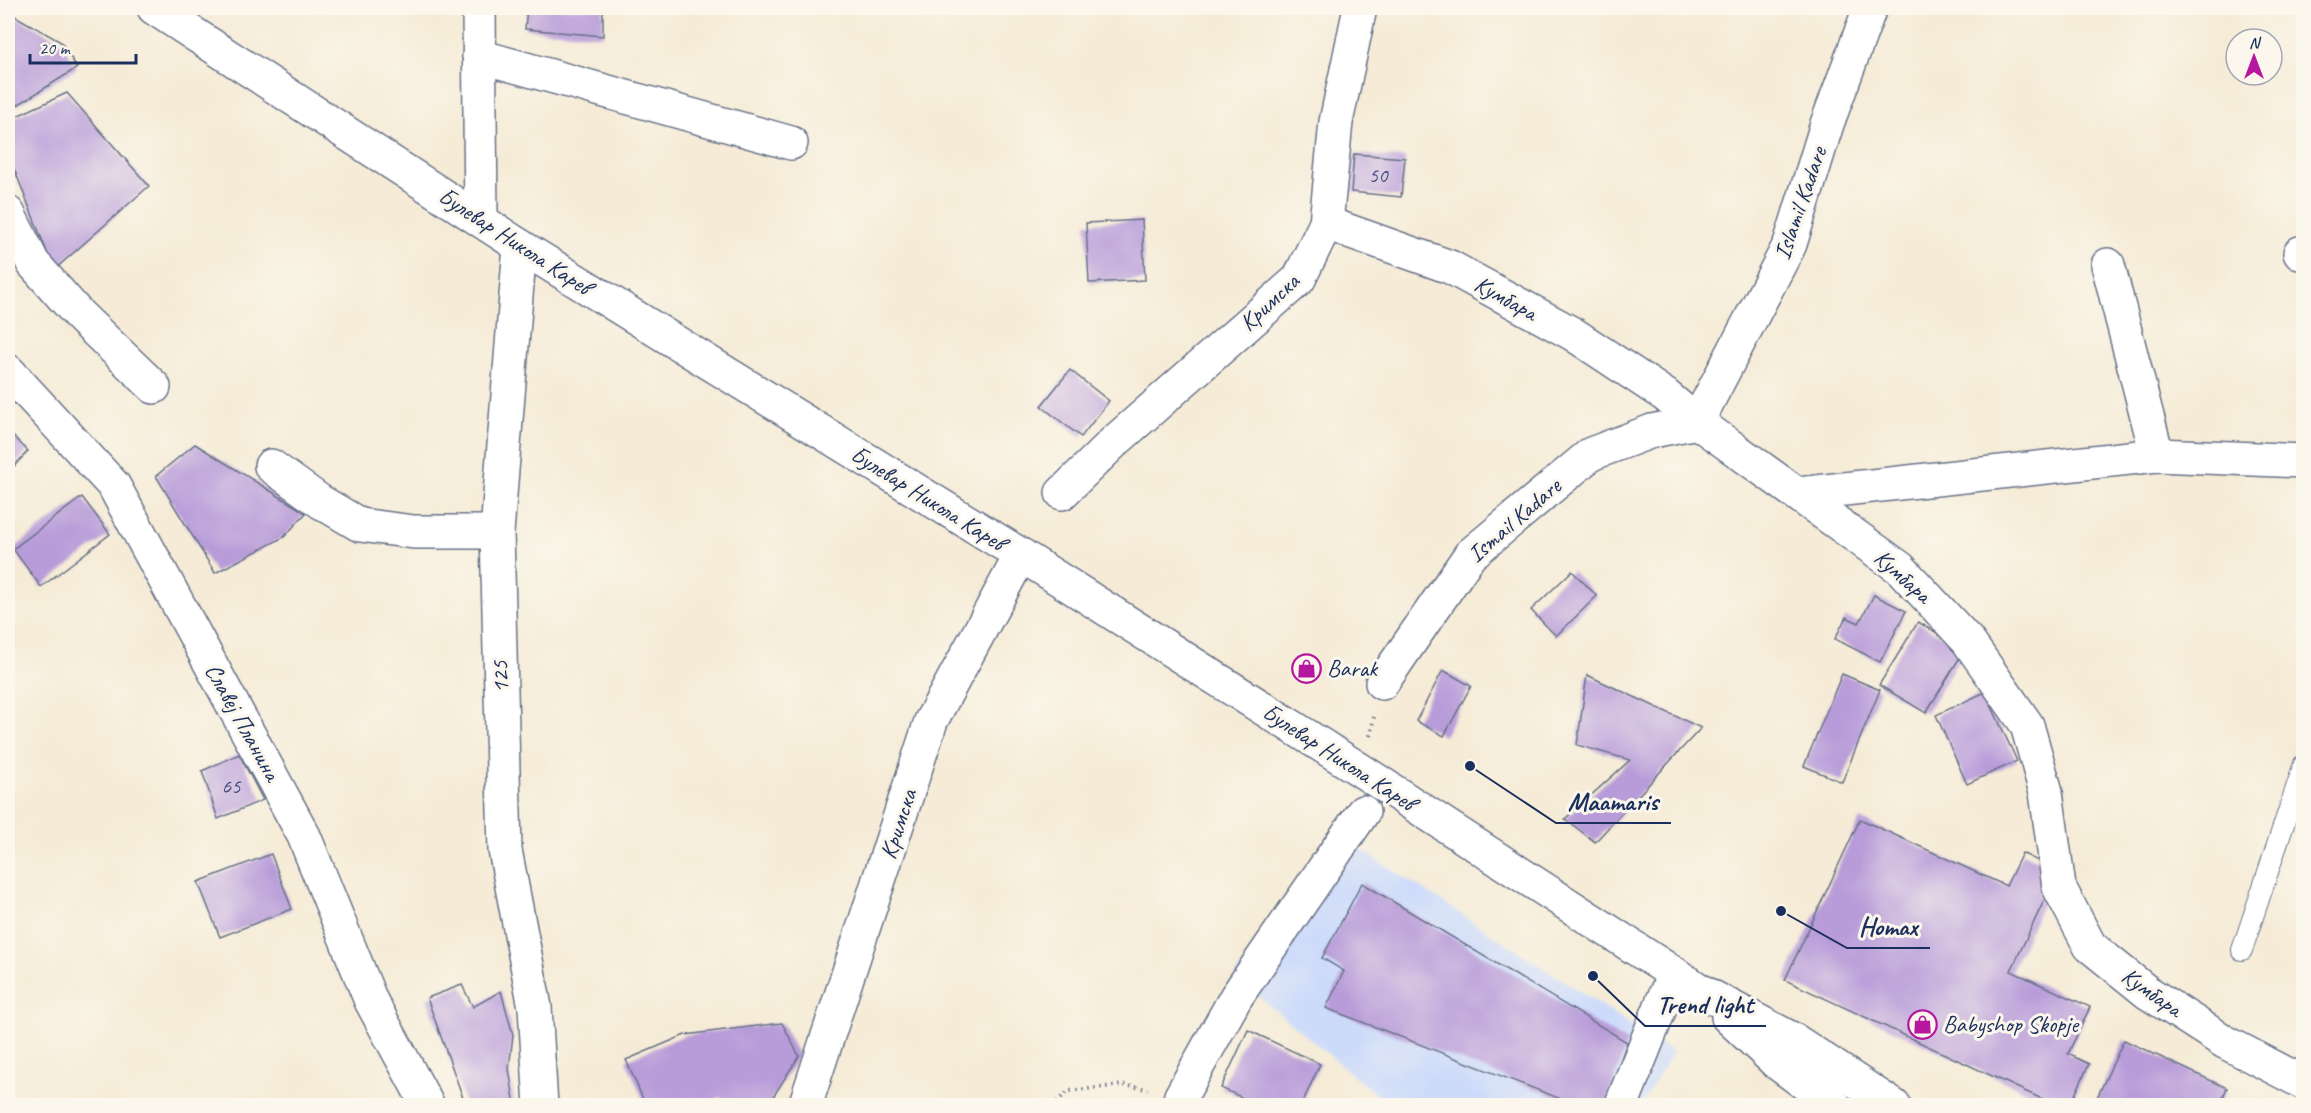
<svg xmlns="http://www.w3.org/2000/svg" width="2311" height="1113" font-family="Caveat,sans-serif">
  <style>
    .built { fill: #cddbfa }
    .building { fill: #b89cd9 }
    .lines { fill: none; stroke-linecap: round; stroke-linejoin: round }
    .service-casing { stroke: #677188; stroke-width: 22 }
    .minor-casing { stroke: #677188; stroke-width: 36 }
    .tertiary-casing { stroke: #677188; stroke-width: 36 }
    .path { stroke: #677188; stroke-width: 4; stroke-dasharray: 1.5 4.5; stroke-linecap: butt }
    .service { stroke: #fff; stroke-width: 20 }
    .minor { stroke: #fff; stroke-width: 33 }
    .tertiary { stroke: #fff; stroke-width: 33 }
    .labels { text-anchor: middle; stroke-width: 6; stroke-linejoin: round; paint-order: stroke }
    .number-label { font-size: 21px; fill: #424a7d }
    .street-label { font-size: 24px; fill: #1b2f5e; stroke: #fbf7ec }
    .poi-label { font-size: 24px; fill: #1b2f5e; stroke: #fbf7ec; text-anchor: start }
    .leader { fill: none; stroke: #1b2f5e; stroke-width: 2 }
    .callout-dot { fill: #1b2f5e; stroke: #fbf7ec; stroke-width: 2 }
    .callout-label { font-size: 26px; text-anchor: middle; font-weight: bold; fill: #1b2f5e; stroke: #fbf7ec; stroke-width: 6; stroke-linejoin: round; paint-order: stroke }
  </style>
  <rect width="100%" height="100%" fill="#fbf7ec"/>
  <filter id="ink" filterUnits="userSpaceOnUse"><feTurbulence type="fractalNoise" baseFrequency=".0167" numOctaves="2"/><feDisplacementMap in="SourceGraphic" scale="12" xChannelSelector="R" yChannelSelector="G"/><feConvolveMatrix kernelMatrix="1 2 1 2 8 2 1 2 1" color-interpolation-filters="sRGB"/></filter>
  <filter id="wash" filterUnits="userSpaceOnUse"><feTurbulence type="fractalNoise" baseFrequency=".008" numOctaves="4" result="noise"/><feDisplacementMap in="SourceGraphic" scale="24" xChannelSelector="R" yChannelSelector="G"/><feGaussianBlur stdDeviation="1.35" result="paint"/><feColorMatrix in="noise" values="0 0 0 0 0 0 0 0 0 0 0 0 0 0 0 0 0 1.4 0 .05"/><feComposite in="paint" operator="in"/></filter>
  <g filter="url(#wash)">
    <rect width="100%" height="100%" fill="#f5ebd6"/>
    <path class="built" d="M1336 833 1673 1052 1641 1105H1389L1234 976Z"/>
    <g id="blocks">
      <g class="building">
        <path d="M527 8H603V36L525 29Z"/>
        <path d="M8 12 61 42 77 68 8 111Z"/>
        <path d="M67 93 149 186 54 270 8 153V120Z"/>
        <path d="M1354 154 1405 158 1401 197 1351 192Z"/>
        <path d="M1142 220 1145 280 1089 283 1086 223Z"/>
        <path d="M1070 370 1109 401 1081 437 1041 406Z"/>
        <path d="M8 431 28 451 8 473Z"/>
        <path d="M195 444 306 513 284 537 215 573 156 476Z"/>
        <path d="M82 497 110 534 41 587 13 549Z"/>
        <path d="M1572 571 1597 596 1556 636 1531 610Z"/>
        <path d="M1874 595 1906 611 1880 662 1835 639 1846 617 1859 623Z"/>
        <path d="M1918 622 1965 649 1926 713 1879 685Z"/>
        <path d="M1443 670 1471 686 1444 736 1416 721Z"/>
        <path d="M1842 674 1880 690 1842 782 1804 766Z"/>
        <path d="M1587 675 1701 728 1595 842 1565 819 1630 760 1577 745Z"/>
        <path d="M1985 692 2017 761 1967 784 1936 715Z"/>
        <path d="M239 754 263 800 218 819 202 771Z"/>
        <path d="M1860 819 2006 886 2022 853 2040 862 2038 867 2056 875 2011 971 2090 1007 2068 1054 2089 1064 2070 1106H2057L1785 980Z"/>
        <path d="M271 854 292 909 220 937 198 882Z"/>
        <path d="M1362 883 1627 1042 1605 1106H1579L1326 1008 1344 971 1322 958Z"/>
        <path d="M462 985 473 1007 501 991 513 1035 509 1069 515 1106H466L427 998Z"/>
        <path d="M782 1023 799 1056 768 1105 719 1098 703 1106H646L626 1060 685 1035Z"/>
        <path d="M1248 1030 1320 1064 1301 1106H1293L1279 1099 1276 1106H1260L1221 1088Z"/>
        <path d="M2124 1040 2227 1088 2219 1106H2093Z"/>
      </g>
    </g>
  </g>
  <g filter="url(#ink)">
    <use href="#blocks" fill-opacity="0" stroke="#677188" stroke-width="1.5"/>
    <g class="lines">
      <defs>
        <path id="service" d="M2242 950 2304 764"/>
        <g id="minor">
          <path d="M479 8 481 220"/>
          <path d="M479 56 791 143"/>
          <path d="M8 213 33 263 79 315 154 387"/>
          <path d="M1326 223 1450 267 1573 334 1665 395 1697 422 1900 568 1968 641 2027 725 2046 792 2059 887 2090 946 2147 992 2225 1042 2304 1083"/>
          <path d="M520 246 497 532 505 850 535 1007 541 1106"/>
          <path d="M2300 253H2304"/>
          <path d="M2108 265 2157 455"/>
          <path d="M8 371 114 486 304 836 371 1001 428 1106"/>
          <path d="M1697 422 1790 244 1827 124 1870 8"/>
          <path d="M271 466 321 502 360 525 414 532H497"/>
          <path d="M1062 493 1113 443 1299 279 1326 223 1336 122 1360 8"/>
          <path d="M1798 494 2157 455 2304 461"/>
          <path d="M1382 683 1470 555 1591 454 1652 431 1697 422"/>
          <path d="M805 1106 931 721 1021 555"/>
          <path d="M1178 1106 1181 1096 1236 997 1363 812"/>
          <path d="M1621 1106 1674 973"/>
        </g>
        <g id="tertiary">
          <path d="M154 8 520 246 1021 555 1362 771 1701 991 1794 1040 1894 1106"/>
          <path d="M1728 1017 1776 1062 1835 1106"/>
        </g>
      </defs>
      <use href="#service" class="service-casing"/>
      <use href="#minor" class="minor-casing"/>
      <use href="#tertiary" class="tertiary-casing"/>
      <g class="path">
        <path d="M1370 736 1374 717"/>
        <path d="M1052 1106 1069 1091 1123 1085 1148 1089"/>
      </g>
      <use href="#service" class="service"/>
      <use href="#minor" class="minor"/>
      <use href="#tertiary" class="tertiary"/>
    </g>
  </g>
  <defs>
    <symbol id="shop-ring" viewBox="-11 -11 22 22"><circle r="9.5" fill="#fbf7ec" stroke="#b5179e" stroke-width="1.5"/><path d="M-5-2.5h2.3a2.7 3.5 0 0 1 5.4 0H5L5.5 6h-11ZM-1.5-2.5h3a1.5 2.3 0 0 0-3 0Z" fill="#b5179e"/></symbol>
  </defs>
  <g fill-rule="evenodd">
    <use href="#shop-ring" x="1290" y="652" width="33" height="33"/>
    <use href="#shop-ring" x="1906" y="1008" width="33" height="33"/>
  </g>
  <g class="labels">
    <g class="number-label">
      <text x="1378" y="182">50</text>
      <text x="231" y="793">65</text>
    </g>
    <g class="street-label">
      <text transform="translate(1800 203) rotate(-71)" y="8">Islamil Kadare</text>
      <text transform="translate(515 241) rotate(33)" y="8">Булевар Никола Карев</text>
      <text transform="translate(1506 298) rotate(29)" y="8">Кумбара</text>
      <text transform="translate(1269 302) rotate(-43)" y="8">Кримска</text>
      <text transform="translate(928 498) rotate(32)" y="8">Булевар Никола Карев</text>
      <text transform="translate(1514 520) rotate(-41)" y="8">Ismail Kadare</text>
      <text transform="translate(1903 576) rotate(42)" y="8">Кумбара</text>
      <text transform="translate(500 677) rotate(-92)" y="8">125</text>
      <text transform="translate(243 722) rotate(61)" y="8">Славеј Планина</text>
      <text transform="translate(1339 757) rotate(33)" y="8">Булевар Никола Карев</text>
      <text transform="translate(898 824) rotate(-72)" y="8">Кримска</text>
      <text transform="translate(2152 992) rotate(35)" y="8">Кумбара</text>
    </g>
    <g class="poi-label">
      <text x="1327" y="676">Barak</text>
      <text x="1943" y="1032">Babyshop Skopje</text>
    </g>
  </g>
  <path class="leader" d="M1470 766L1556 823H1671M1781 911L1847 948H1930M1593 976L1645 1026H1766"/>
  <g class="callout-dot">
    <circle cx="1470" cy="766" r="6"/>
    <circle cx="1781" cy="911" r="6"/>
    <circle cx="1593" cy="976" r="6"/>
  </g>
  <g class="callout-label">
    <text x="1613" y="810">Maamaris</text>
    <text x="1888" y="935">Homax</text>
    <text x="1705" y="1013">Trend light</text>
  </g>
  <rect width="2311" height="1113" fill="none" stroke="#fbf7ec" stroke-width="30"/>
  <g transform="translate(2254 57)"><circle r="28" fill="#fbf7ec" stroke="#a1a7b3" stroke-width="1.5"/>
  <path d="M0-4.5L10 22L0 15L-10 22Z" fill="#b5179e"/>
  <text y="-9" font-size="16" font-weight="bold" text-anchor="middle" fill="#1b2f5e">N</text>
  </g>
  <path d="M30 54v9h106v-9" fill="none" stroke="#1b2f5e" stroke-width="3"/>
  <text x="39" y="54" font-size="18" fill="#1b2f5e" stroke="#fbf7ec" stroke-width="4.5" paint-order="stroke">20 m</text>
</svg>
